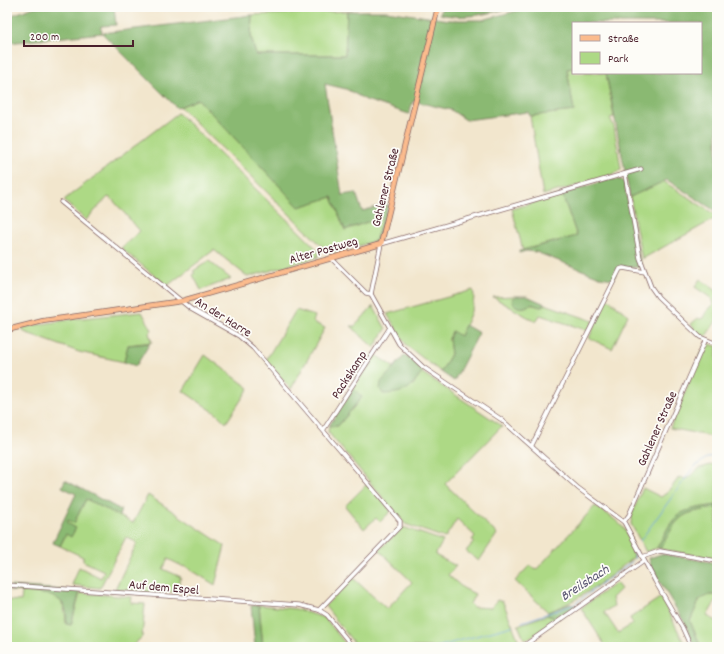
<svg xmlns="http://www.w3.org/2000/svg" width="724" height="654" font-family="Dekko,sans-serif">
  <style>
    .green { fill: #add985; stroke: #7c7c58 }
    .forest { fill: #8ab972; stroke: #6a6c4e }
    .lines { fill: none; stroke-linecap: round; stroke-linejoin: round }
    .stream { stroke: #70a5dd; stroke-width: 1 }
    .minor-casing { stroke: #856564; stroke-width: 5 }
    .major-casing { stroke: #856564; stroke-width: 6 }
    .minor { stroke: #fff; stroke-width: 3.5 }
    .major { stroke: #fbbb8d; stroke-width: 4.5 }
    .labels { text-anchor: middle; stroke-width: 3.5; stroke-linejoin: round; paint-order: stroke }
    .street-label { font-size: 13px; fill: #4a1f2b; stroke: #fdfcf7 }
    .water-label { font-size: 14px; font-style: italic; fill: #595572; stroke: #fdfcf7 }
  </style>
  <rect width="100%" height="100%" fill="#fdfcf7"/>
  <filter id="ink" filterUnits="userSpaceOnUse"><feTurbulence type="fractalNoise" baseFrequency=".025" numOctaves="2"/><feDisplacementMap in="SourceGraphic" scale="8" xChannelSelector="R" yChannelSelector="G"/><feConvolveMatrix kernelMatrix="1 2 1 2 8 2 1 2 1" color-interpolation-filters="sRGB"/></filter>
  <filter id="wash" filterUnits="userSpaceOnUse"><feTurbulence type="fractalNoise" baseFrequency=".012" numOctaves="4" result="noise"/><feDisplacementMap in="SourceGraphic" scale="16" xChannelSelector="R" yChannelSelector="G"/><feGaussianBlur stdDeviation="0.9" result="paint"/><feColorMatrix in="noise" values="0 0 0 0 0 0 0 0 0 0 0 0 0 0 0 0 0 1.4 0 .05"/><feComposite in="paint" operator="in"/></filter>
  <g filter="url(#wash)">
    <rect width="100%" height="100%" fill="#f2e6cd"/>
    <g class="green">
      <path d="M347 11 345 55H256L251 36 252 15Z"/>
      <path d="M573 68V73H606L614 117 610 118 614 126 621 169C615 177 556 191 543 195L530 116 574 111 567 69Z"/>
      <path d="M198 99 299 206 332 197 345 230 381 217 382 220 375 241 333 253 328 252 180 107Z"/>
      <path d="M178 113 316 248 319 252 318 257 248 277 214 250 167 286 121 248 140 231 112 199 108 197 86 220 65 202V199Z"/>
      <path d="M663 181 717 216 716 218 642 259 630 197Z"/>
      <path d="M562 194 577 236 523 250 512 209Z"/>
      <path d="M209 261 231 279 201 290 193 275 195 273 193 271Z"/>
      <path d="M700 279 717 291V320L706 336H700L692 329 694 327 691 324 698 318 700 319 703 318 706 312 714 304 712 299 695 287Z"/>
      <path d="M473 290C477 304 466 323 460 336L452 332 449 339 451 354 441 372 407 346 387 314Z"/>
      <path d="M515 296 513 298 517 306C523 309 525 306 531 305 534 304 539 306 542 306L545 304 593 321 589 331 540 315 536 322 493 297Z"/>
      <path d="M607 298 628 315 612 349 589 338Z"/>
      <path d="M373 306 386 329 374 348 351 326H355Z"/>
      <path d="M296 310 315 316 313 322 325 328 291 389 266 360Z"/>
      <path d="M142 312 152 330 149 333 152 342 128 345 124 362 79 352 24 332 22 330 24 327 73 319Z"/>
      <path d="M709 344 717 346V442L709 436 670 428 701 354 705 346Z"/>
      <path d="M374 354 395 368 387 375 413 385 421 372 502 426 445 484 497 534 479 561 466 551 474 542 472 540 475 536 457 519 445 538 405 524 328 432 329 426H338L362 397 353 388Z"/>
      <path d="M205 355 249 388 226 423 217 414 183 391Z"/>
      <path d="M717 463V505C675 511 676 512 657 548L646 552 631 524 632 513 643 488 661 497 669 491 679 477 686 479 700 468Z"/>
      <path d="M368 483 391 511 380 522 376 518 364 529 345 506Z"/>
      <path d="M148 495 225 546 215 585 185 566 184 567 168 559 163 569 181 577 175 592 165 591 163 594 115 589 137 543 126 537 100 588 72 585 79 567 101 578 104 571 83 561V557L60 546 66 534 75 528 67 523 68 520 74 523 86 499 133 523Z"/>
      <path d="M595 506C609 515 629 527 632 545 633 549 632 553 634 557 607 579 581 600 548 612L515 581 530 565 536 570Z"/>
      <path d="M717 508V559L660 549C680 515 677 513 717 508Z"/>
      <path d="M403 527 443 541 435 555 456 566 448 575 463 588 475 594 470 604 473 607 491 608 497 600 503 602 518 639 512 647H357L325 606 353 578 387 609 412 582 379 550Z"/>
      <path d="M616 583 621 589 612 598 614 606 604 612 618 633 633 624 630 618 661 597 686 647H606L581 608Z"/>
      <path d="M22 592C49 595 66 590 66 624L71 625 80 593 132 597 131 603 145 604 142 637 131 647H7V600L21 601Z"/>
      <path d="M710 595H717V599L707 616 717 621V647H701L690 621 700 599Z"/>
      <path d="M259 605 296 609 325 618 348 647H263Z"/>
      <path d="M547 615 557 619 530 638 524 639 518 625Z"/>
    </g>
    <g class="forest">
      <path d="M34 7H114L116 25 101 26 102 33 252 15 251 36 256 55H345L347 11H386L449 20H482L531 7H717V212L667 180 630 197 606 73H701V23H573V68L567 69 574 111 530 116 528 112 466 120 451 110 413 101 409 114 366 100 346 89 325 84 342 195 356 193 362 211 388 204 380 239 374 244 373 242 376 239 382 220 381 217 345 230 332 197 299 207 198 99 177 108 102 33 7 43V17Z"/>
      <path d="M442 7H516C490 13 466 20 440 14Z"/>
      <path d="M611 179 622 180 624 182 641 267H620L613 279 600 277 536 252 526 251 519 253V251L577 236 562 194Z"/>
      <path d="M515 296H527L545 304 540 307 531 304C525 308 518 310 513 303L512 299Z"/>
      <path d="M465 325 479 333 454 381 441 372 451 354 449 339 452 331 460 336Z"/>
      <path d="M150 343 136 366 124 362 128 345Z"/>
      <path d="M405 355 424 369C410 389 408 393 383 394L380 389 381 382Z"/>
      <path d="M353 388 362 397 338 426H329Z"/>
      <path d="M65 480 121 510 119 516 86 499 74 523 68 520 67 523 76 528 71 537 66 534 60 546 53 543 54 540 76 494 62 487Z"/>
      <path d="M717 505V508C677 513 680 515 660 549L657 548C677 511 675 511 717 505Z"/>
      <path d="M661 554 717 563V595H710L700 599 690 621 701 647H694L686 625 651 567 649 558Z"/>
      <path d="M10 586 80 591 71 625 66 624C66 619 67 612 65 608 60 591 24 592 10 591Z"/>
      <path d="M570 604 577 606 557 619 547 615 548 612Z"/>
      <path d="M259 605 263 647H255L251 606Z"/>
    </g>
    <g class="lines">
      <g class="stream">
        <path d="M640 541 693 468 708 457 717 456"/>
        <path d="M634 550 635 557 634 559"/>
        <path d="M522 622 573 605 633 561"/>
        <path d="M437 647 512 626"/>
      </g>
    </g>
  </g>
  <g filter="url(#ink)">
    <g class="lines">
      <defs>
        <g id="minor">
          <path d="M641 169 381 244 371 294 399 344 423 367 502 420 578 488 624 522 655 581 683 629 691 647"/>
          <path d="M625 174 640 258 651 287 658 297 700 337 717 344"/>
          <path d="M61 202 191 309 239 336 253 348 400 521V526L319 610"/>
          <path d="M331 258 366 293 371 294"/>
          <path d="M324 429 389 329"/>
          <path d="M532 445 620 269 623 268 645 272"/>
          <path d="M624 522 629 515 705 341"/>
          <path d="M642 557 660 551 717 561"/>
          <path d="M7 585 299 605 319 610 327 615 353 647"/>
          <path d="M522 647 644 561"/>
        </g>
        <path id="major" d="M7 330 43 321 182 301 381 244 438 7"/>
      </defs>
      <use href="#minor" class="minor-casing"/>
      <use href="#major" class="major-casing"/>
      <use href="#minor" class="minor"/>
      <use href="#major" class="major"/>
    </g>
  </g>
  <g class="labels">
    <g class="street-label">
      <text transform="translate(384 187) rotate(-76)" y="5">Gahlener Straße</text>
      <text transform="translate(323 249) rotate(-16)" y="5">Alter Postweg</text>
      <text transform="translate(224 316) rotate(32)" y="5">An der Harre</text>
      <text transform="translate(348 374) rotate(-57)" y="5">Packskamp</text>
      <text transform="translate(656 428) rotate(-66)" y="5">Gahlener Straße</text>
      <text transform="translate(164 586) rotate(5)" y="5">Auf dem Espel</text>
    </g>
    <g class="water-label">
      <text transform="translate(584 582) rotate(-33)" y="5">Breilsbach</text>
    </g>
  </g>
  <rect width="724" height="654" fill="none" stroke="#fdfcf7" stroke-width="24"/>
  <rect x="572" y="22" width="130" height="52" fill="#fdfcf7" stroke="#b5a4a5"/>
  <rect x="580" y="35" width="20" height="6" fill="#fbbb8d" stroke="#b5a4a5"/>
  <text x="608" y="42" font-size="12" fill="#4a1f2b">Straße</text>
  <rect x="580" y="52" width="20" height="12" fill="#add985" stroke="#b5a4a5"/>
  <text x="608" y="62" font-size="12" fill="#4a1f2b">Park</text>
  <path d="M24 40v6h109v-6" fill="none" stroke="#4a1f2b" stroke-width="2"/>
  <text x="30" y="40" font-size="12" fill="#4a1f2b" stroke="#fdfcf7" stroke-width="3" paint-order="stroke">200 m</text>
</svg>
